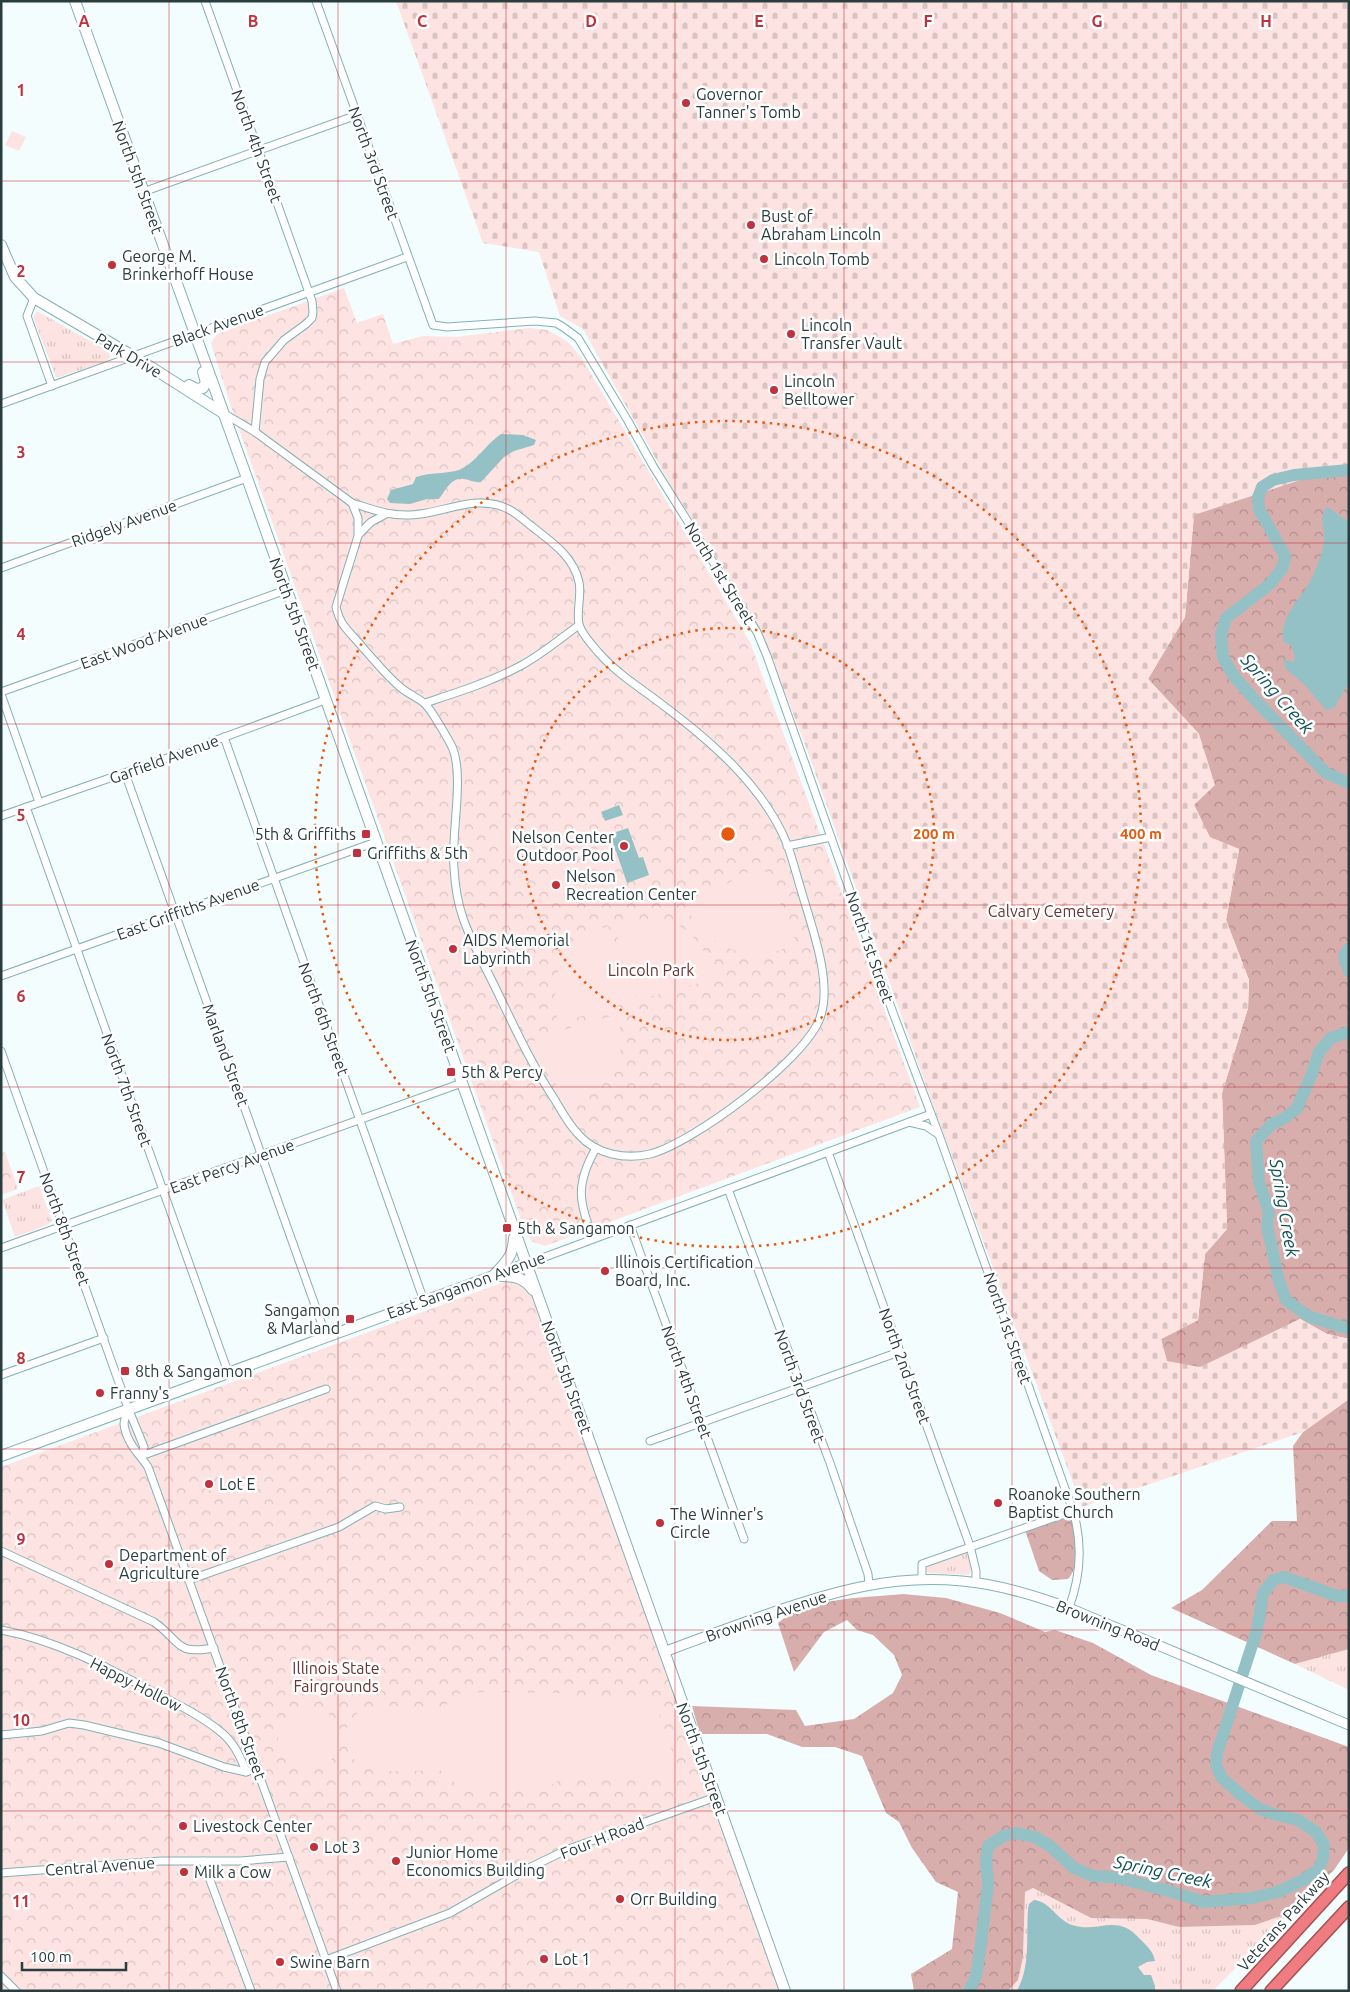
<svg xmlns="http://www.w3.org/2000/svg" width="1350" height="1992" font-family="Ubuntu,sans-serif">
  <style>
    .grass { fill: url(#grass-tufts) }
    .forest { fill: url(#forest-crowns) }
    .cemetery { fill: url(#cemetery-stones) }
    .park { fill: url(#park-crowns) }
    .pitch { fill: #fde3e1 }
    .water { fill: #94c1c5 }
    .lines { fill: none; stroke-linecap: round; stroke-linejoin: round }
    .river { stroke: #94c1c5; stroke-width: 12 }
    .minor-casing { stroke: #83b1b6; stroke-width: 9 }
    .tertiary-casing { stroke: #83b1b6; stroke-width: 11 }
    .secondary-casing { stroke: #83b1b6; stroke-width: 12 }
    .trunk-casing { stroke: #a65154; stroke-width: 14 }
    .minor { stroke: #fff; stroke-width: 7 }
    .tertiary { stroke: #fff; stroke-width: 9 }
    .secondary { stroke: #fff; stroke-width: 10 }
    .trunk { stroke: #ee7c80; stroke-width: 11 }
    .grid { fill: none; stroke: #c1303d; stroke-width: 1; stroke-opacity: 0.55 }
    .ring { fill: none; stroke: #e8590c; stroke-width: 2.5; stroke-dasharray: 2.5 5 }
    .poi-dot { fill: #c1303d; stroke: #fff; stroke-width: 2 }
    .labels { text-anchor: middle; stroke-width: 5; stroke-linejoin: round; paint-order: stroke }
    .poi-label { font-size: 16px; fill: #2a3d3e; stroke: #fff; text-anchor: start }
    .street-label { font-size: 16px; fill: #2a3d3e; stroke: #fff }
    .park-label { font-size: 16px; fill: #693333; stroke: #fff }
    .water-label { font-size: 18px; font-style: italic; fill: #0d5056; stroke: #fff }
    .grid-label { font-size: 16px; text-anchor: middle; font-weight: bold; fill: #c1303d; stroke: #fff; stroke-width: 5; stroke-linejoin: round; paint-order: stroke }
    .centre { fill: #e8590c; stroke: #fff; stroke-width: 2.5 }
    .ring-label { font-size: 15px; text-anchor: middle; font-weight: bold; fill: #e8590c; stroke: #fff; stroke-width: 5; stroke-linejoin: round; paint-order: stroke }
  </style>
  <defs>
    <pattern id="grass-tufts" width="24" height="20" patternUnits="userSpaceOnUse" patternTransform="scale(1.25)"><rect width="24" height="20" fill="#fde3e1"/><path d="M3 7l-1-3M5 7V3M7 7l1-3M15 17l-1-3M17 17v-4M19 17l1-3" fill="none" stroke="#d9c4c2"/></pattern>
    <pattern id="forest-crowns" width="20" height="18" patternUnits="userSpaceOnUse" patternTransform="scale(1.25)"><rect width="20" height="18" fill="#d8aead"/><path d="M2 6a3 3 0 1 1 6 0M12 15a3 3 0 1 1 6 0" fill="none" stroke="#af8f8e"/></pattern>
    <pattern id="cemetery-stones" width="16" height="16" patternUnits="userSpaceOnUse" patternTransform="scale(1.25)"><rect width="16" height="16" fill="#fde3e1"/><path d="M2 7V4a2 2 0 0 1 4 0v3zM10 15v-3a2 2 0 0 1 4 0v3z" fill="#d9c4c2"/></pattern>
    <pattern id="park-crowns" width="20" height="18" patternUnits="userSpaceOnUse" patternTransform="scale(1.25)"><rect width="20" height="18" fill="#fde3e1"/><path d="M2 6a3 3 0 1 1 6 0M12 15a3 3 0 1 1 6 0" fill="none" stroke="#d9c4c2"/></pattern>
  </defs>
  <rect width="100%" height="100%" fill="#f4fdfe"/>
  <g class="grass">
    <path d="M37 311 108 351 110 353V358L104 362 59 377H56L33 317Z"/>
    <path d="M39 1186 52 1221 47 1225 15 1237 2 1200Z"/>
    <path d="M967 1551 972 1568 969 1575 929 1573 926 1571 927 1566Z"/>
    <path d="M1349 1649V1690L1295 1664Z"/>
    <path d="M1033 1888 1091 1918 1147 1919 1179 1927 1255 1925 1290 1913 1213 1991H1008L1018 1980 1023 1957 1025 1892Z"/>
  </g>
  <g class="forest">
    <path d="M1349 376V1339L1327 1334 1300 1319 1200 1368 1167 1362 1161 1339 1198 1320 1205 1254 1227 1229 1222 1093 1248 1008 1249 980 1226 920 1239 849 1210 838 1194 805 1199 734 1148 679 1185 617 1196 490Z"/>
    <path d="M1349 1399V1649L1295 1664 1171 1608 1202 1590 1272 1521H1297L1293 1446 1303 1432Z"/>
    <path d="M1070 1516C1075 1536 1083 1562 1068 1579L1052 1580 1039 1571 1025 1530Z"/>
    <path d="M903 1594 946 1598 1000 1613 1045 1632 1055 1630 1093 1643 1151 1675 1349 1747V1848L1334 1870 1290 1913 1255 1925 1179 1927 1147 1919 1091 1918 1033 1888 1025 1892 1023 1957 1018 1980 1008 1991H914L911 1974 952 1949 958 1892 936 1882 912 1848 899 1822 886 1813 862 1756 835 1747H802L767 1734H700L692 1706 796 1710 805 1726 854 1719 893 1693 902 1675 894 1655 873 1635 857 1630 847 1620 824 1632 794 1672 778 1623C807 1597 865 1598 903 1594Z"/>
  </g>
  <path class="cemetery" d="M396 1H1349V464L1194 515 1185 617 1148 679 1199 734 1215 785 1194 805 1210 837 1239 849 1226 920 1249 980 1248 1008 1222 1093 1227 1229 1205 1254 1198 1320 1161 1339 1167 1361 1200 1367 1300 1319 1327 1334 1349 1339V1399L1303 1432 1082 1507 939 1122 805 744 763 637 745 603 670 484 583 329 560 316 539 252 483 243Z"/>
  <g class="park">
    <path d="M344 288 357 323 383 314 393 344 423 336 456 337 528 328 548 330 568 342 581 357 750 642 920 1107 545 1246 533 1242 526 1234 230 404 211 343 217 334Z"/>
    <path d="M5 1152 18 1189 1 1195V1153Z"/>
    <path d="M516 1280 530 1292 535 1303 780 1991H1V1467L507 1281Z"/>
  </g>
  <g class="pitch">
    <path d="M12 131 26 137 19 151 5 145Z"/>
    <path d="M505 827 509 829 518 853 516 857 506 860 503 858 494 834 495 831Z"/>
    <path d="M757 867 764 869 777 895 797 944C751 964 710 952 686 907Z"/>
    <path d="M649 920C655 921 663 921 669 922 695 929 708 956 717 978L642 999 638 996 613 924Z"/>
    <path d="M608 926 636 998 634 1001 558 1023C548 975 561 944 608 926Z"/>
    <path d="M618 1014C626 1071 616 1079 569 1107L545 1066 534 1042 536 1038Z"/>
    <path d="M463 1692 562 1693 569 1697H653L680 1774H569L548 1787H462L458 1786 443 1771C413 1768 343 1784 346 1735 346 1724 354 1713 365 1709 380 1703 409 1707 426 1707 431 1707 437 1708 441 1707 449 1706 455 1695 463 1692Z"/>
    <circle cx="309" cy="1738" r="31"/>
  </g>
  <g class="water">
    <path d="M501 434 523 435 536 440 534 445 514 451 504 457 481 482C475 483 471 480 464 479 451 477 446 490 439 499H427L410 504 390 503 387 499 391 490 413 484 416 477C431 472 447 474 459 470 476 463 486 444 501 434Z"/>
    <path d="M1326 507C1335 510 1339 517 1349 521V682L1334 708 1326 710 1305 685 1286 669 1283 659 1294 662 1295 657 1291 645 1283 642C1280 613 1302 600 1313 575 1318 564 1324 550 1324 538 1324 523 1319 523 1326 507Z"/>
    <path d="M619 805 623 815 605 821 601 812Z"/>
    <path d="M628 828 639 858 643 857 649 875 627 883 610 834Z"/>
    <path d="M1034 1900C1051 1902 1057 1920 1072 1925 1099 1934 1116 1912 1140 1939 1147 1946 1153 1951 1155 1961L1147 1962 1138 1967 1144 1975H1151L1155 1986V1991H1017C1031 1965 1026 1937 1028 1909L1029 1904Z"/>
  </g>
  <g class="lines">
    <g class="river">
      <path d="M1349 470 1294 475 1273 480 1262 487 1258 498 1259 509 1285 556 1283 567 1270 584 1226 618 1221 635 1223 657 1233 675 1254 699 1326 773 1349 783"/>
      <path d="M1349 948 1344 956 1349 971"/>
      <path d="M1349 1032 1331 1038 1319 1052 1311 1076 1297 1108 1285 1118 1272 1124 1256 1141 1259 1182 1269 1212 1267 1226 1279 1281 1286 1300 1308 1316 1349 1329"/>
      <path d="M969 1991 976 1976 980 1951 988 1885 986 1861 988 1846 1003 1836 1017 1833 1035 1837 1050 1846 1074 1868 1093 1876 1112 1877 1131 1881 1169 1891 1204 1902 1252 1898 1278 1892 1303 1880 1319 1869 1323 1858 1324 1845 1316 1832 1298 1820 1273 1814 1260 1809 1241 1795 1222 1778 1216 1765 1217 1753 1257 1630 1263 1593 1273 1580 1284 1577 1337 1596H1349"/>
    </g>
    <defs>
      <g id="minor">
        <path d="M205 1 312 301 313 312 312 318 306 324 284 340 265 362 260 379 255 432"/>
        <path d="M316 1 433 325 447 327 535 321 556 323 563 327 578 338 628 421 653 466 757 632 767 656 892 1010 939 1135 1073 1511C1083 1544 1081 1575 1069 1608"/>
        <path d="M143 192 357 115"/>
        <path d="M34 298 27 316 52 386"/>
        <path d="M1 404 407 257"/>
        <path d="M223 413 255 432 352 503C372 509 388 516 410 515 443 514 478 492 510 510 517 514 524 520 530 525 550 541 573 555 579 582 582 595 576 612 579 624 581 633 592 645 598 652 617 674 641 688 664 706 712 742 764 787 787 844 793 860 797 877 802 893 812 928 833 983 820 1018 805 1060 693 1143 650 1154 625 1160 596 1154 579 1135 569 1125 562 1112 555 1100 531 1064 514 1026 495 987 484 964 471 942 463 918 457 901 455 885 454 868 451 833 464 779 453 749 450 742 432 711 426 705 420 698 407 694 399 686 386 675 375 661 364 649 357 640 348 632 342 623 338 616 338 614 336 607L358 536V518L352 503"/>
        <path d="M359 534 371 522 386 514"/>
        <path d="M1 568 247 478"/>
        <path d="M1 692 286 590"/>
        <path d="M1 694 39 802"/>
        <path d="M425 703C458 692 491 682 522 665 542 654 560 639 579 625"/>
        <path d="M224 737 424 1301"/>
        <path d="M125 773 326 1336"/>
        <path d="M26 807 228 1372"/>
        <path d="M1 816 173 756 325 700"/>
        <path d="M787 846 831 837"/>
        <path d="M1 976 376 842"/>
        <path d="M1 1051 128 1408 144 1447 141 1456"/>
        <path d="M909 1122 926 1126 938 1134"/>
        <path d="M828 1152 970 1546 976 1571V1582"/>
        <path d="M728 1189 830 1463 868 1574 869 1584"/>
        <path d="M630 1225 744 1539"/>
        <path d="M593 1238C579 1201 575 1185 596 1148"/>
        <path d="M1 1248 462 1083"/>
        <path d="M526 1264 931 1114"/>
        <path d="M1 1375 104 1338"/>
        <path d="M128 1408C127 1413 124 1420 124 1424 126 1442 139 1454 148 1467L337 1991"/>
        <path d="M650 1441 899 1352"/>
        <path d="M141 1456 326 1389"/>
        <path d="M1 1551 154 1622C182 1642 174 1655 214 1648"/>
        <path d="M922 1579V1564L1073 1511"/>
        <path d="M189 1580 339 1527 375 1506 386 1509 400 1507"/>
        <path d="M1 1630C55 1640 105 1666 153 1692 177 1704 202 1716 222 1733 234 1743 241 1757 246 1772"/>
        <path d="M1 1735 42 1731 69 1723 84 1725 159 1743 224 1767 246 1772 258 1768"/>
        <path d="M203 1861 251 1991"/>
        <path d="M1 1873 161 1861H240L289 1857"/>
        <path d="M326 1960 450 1913 527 1869 566 1850 716 1797"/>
        <path d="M1 1976 16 1991"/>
      </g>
      <path id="tertiary" d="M664 1652C698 1639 731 1627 765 1615 831 1592 891 1574 962 1581 999 1584 1034 1595 1069 1608L1349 1725"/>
      <g id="secondary">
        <path d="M75 1 247 478 785 1991"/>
        <path d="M1 245 15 277 34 298 143 362 223 413"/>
        <path d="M189 385 196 389 203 388 206 382 203 372"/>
        <path d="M495 1274C507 1261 513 1256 514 1238"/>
        <path d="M501 1276C516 1276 524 1278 533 1290"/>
        <path d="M1 1456 526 1264"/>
      </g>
      <g id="trunk">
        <path d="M1241 1991 1349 1873"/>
        <path d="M1271 1991 1349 1907"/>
      </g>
    </defs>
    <use href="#minor" class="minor-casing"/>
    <use href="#tertiary" class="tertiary-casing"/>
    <use href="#secondary" class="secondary-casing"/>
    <use href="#trunk" class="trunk-casing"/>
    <use href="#minor" class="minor"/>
    <use href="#tertiary" class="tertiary"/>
    <use href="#secondary" class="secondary"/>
    <use href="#trunk" class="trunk"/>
  </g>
  <path class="grid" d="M169 1V1991M338 1V1991M506 1V1991M675 1V1991M844 1V1991M1012 1V1991M1181 1V1991M1 181H1349M1 362H1349M1 543H1349M1 724H1349M1 905H1349M1 1087H1349M1 1268H1349M1 1449H1349M1 1630H1349M1 1811H1349"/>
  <g class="ring">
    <circle cx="728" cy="834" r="206"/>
    <circle cx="728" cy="834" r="413"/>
  </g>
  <g class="poi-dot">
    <circle cx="686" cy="103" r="5"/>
    <circle cx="751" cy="225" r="5"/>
    <circle cx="764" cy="259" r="5"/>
    <circle cx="112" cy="265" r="5"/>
    <circle cx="791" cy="334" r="5"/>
    <circle cx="774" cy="390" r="5"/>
    <rect x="361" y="829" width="10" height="10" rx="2.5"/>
    <circle cx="624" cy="846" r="5"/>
    <rect x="352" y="848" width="10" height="10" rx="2.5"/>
    <circle cx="556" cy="885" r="5"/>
    <circle cx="453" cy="949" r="5"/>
    <rect x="446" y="1067" width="10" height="10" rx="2.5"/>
    <rect x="502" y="1223" width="10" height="10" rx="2.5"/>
    <circle cx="605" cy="1271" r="5"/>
    <rect x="345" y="1314" width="10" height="10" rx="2.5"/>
    <rect x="120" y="1366" width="10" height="10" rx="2.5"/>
    <circle cx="100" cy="1393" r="5"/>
    <circle cx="209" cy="1484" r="5"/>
    <circle cx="998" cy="1503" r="5"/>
    <circle cx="660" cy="1523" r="5"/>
    <circle cx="109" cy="1564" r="5"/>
    <circle cx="183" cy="1826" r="5"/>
    <circle cx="314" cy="1847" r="5"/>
    <circle cx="396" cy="1861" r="5"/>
    <circle cx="184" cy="1872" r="5"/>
    <circle cx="620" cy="1899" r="5"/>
    <circle cx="544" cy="1959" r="5"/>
    <circle cx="280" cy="1962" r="5"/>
  </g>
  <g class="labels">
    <g class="poi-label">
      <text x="696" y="100">Governor<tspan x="696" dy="18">Tanner's Tomb</tspan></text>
      <text x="761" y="222">Bust of<tspan x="761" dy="18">Abraham Lincoln</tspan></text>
      <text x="122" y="262">George M.<tspan x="122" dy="18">Brinkerhoff House</tspan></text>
      <text x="774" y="265">Lincoln Tomb</text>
      <text x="801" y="331">Lincoln<tspan x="801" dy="18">Transfer Vault</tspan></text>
      <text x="784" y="387">Lincoln<tspan x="784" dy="18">Belltower</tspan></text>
      <text x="356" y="840" text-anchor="end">5th &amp; Griffiths</text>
      <text x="614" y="843" text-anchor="end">Nelson Center<tspan x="614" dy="18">Outdoor Pool</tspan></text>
      <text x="367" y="859">Griffiths &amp; 5th</text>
      <text x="566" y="882">Nelson<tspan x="566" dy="18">Recreation Center</tspan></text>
      <text x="463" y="946">AIDS Memorial<tspan x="463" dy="18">Labyrinth</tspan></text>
      <text x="461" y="1078">5th &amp; Percy</text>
      <text x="517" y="1234">5th &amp; Sangamon</text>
      <text x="615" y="1268">Illinois Certification<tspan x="615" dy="18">Board, Inc.</tspan></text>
      <text x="340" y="1316" text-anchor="end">Sangamon<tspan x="340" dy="18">&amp; Marland</tspan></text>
      <text x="135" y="1377">8th &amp; Sangamon</text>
      <text x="110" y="1399">Franny's</text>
      <text x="219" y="1490">Lot E</text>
      <text x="1008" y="1500">Roanoke Southern<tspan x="1008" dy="18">Baptist Church</tspan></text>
      <text x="670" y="1520">The Winner's<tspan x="670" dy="18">Circle</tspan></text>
      <text x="119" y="1561">Department of<tspan x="119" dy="18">Agriculture</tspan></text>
      <text x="193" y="1832">Livestock Center</text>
      <text x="324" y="1853">Lot 3</text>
      <text x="406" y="1858">Junior Home<tspan x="406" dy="18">Economics Building</tspan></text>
      <text x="194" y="1878">Milk a Cow</text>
      <text x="630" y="1905">Orr Building</text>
      <text x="554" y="1965">Lot 1</text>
      <text x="290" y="1968">Swine Barn</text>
    </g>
    <g class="street-label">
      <text transform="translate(257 146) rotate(70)" y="6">North 4th Street</text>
      <text transform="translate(374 163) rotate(70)" y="6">North 3rd Street</text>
      <text transform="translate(138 177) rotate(70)" y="6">North 5th Street</text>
      <text transform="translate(218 325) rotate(-20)" y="6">Black Avenue</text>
      <text transform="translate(129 355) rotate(30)" y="6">Park Drive</text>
      <text transform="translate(124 523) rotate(-20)" y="6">Ridgely Avenue</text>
      <text transform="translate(720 573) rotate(58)" y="6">North 1st Street</text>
      <text transform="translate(295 614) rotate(70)" y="6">North 5th Street</text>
      <text transform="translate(144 641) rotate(-20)" y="6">East Wood Avenue</text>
      <text transform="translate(164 759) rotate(-20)" y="6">Garfield Avenue</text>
      <text transform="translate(188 909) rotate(-20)" y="6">East Griffiths Avenue</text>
      <text transform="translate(870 947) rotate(71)" y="6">North 1st Street</text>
      <text transform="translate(431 996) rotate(70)" y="6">North 5th Street</text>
      <text transform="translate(324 1019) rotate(70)" y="6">North 6th Street</text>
      <text transform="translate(226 1055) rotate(70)" y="6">Marland Street</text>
      <text transform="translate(127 1090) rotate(70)" y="6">North 7th Street</text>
      <text transform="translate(232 1166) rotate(-20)" y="6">East Percy Avenue</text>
      <text transform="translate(65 1229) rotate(70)" y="6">North 8th Street</text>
      <text transform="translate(466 1285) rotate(-20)" y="6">East Sangamon Avenue</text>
      <text transform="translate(1008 1328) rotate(71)" y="6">North 1st Street</text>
      <text transform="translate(905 1366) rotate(70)" y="6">North 2nd Street</text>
      <text transform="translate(567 1377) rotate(70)" y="6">North 5th Street</text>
      <text transform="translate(687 1382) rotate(70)" y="6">North 4th Street</text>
      <text transform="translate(800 1386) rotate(70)" y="6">North 3rd Street</text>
      <text transform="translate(766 1616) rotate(-19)" y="6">Browning Avenue</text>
      <text transform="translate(1108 1625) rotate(22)" y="6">Browning Road</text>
      <text transform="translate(136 1684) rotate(27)" y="6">Happy Hollow</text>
      <text transform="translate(241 1723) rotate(70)" y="6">North 8th Street</text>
      <text transform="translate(702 1759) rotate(70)" y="6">North 5th Street</text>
      <text transform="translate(602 1838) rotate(-21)" y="6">Four H Road</text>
      <text transform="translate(100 1866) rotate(-4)" y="6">Central Avenue</text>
      <text transform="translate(1283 1921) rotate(-48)" y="6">Veterans Parkway</text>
    </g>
    <g class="park-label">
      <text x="1051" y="917">Calvary Cemetery</text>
      <text x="651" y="976">Lincoln Park</text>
      <text x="336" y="1674">Illinois State<tspan x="336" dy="18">Fairgrounds</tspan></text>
    </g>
    <g class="water-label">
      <text transform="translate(1277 694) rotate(49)" y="6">Spring Creek</text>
      <text transform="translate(1284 1208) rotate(80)" y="6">Spring Creek</text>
      <text transform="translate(1163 1872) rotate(12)" y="6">Spring Creek</text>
    </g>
  </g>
  <g class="grid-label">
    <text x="84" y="27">A</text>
    <text x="253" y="27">B</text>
    <text x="422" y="27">C</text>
    <text x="591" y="27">D</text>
    <text x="759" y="27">E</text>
    <text x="928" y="27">F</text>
    <text x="1097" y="27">G</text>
    <text x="1266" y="27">H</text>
    <text x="21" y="96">1</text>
    <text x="21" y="277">2</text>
    <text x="21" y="458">3</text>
    <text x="21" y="640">4</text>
    <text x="21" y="821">5</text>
    <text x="21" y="1002">6</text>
    <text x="21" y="1183">7</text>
    <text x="21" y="1364">8</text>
    <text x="21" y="1545">9</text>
    <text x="21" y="1726">10</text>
    <text x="21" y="1907">11</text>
  </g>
  <circle cx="728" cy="834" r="8" class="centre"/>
  <g class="ring-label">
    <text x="934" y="839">200 m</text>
    <text x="1141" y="839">400 m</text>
  </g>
  <rect width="1350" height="1992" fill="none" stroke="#2a3d3e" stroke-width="5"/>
  <path d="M22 1962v8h104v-8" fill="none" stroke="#2a3d3e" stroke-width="2.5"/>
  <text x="30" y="1962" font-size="15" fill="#2a3d3e" stroke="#ffffff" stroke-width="4" paint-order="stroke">100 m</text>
</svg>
